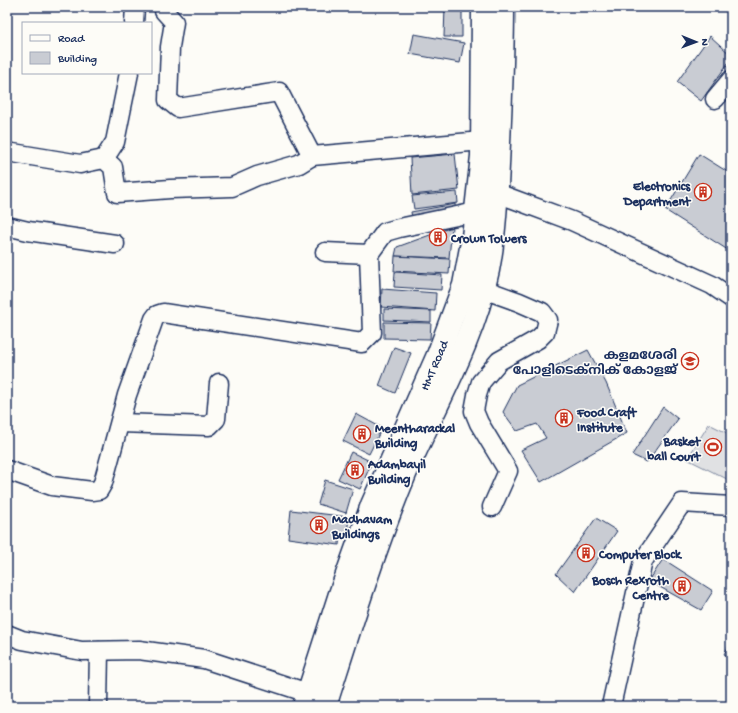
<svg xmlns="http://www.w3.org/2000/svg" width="738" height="713" font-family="'Gochi Hand','Noto Sans Malayalam',sans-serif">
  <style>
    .green { fill: #e0e1e3; stroke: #7e88a0 }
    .building { fill: #c9ccd3; stroke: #1b2f5e }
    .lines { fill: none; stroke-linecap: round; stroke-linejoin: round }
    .minor-casing { stroke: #1b2f5e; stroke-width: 21 }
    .major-casing { stroke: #1b2f5e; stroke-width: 25 }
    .minor { stroke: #fdfcf7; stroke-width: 18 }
    .major { stroke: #fdfcf7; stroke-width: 22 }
    .labels { text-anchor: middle; stroke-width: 3; stroke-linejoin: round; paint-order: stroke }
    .poi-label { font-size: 13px; font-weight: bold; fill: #1b2f5e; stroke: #fdfcf7; text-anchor: start }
    .street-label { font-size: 13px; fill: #1b2f5e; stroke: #fdfcf7 }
  </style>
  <rect width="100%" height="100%" fill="#fdfcf7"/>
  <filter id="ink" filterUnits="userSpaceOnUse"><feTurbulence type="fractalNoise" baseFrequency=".025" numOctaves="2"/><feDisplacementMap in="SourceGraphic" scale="8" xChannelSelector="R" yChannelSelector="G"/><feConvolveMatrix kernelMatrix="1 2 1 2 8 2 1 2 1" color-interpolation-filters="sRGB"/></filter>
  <g filter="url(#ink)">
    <path class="green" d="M709 424 731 435V481L687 459Z"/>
    <g class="building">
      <path d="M445 7H462V37H444Z"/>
      <path d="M414 34 464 43 460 63 410 54Z"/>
      <path d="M710 36 731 55V59L701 101 677 82Z"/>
      <path d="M455 154 459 190 412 195 410 158Z"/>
      <path d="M699 154 731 174V252L665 210Z"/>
      <path d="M457 192 458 203 414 209 412 196Z"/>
      <path d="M455 204 456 215 413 224 411 212Z"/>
      <path d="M452 227 449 258 395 256 397 247Z"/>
      <path d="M395 256 450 259 449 274 394 271Z"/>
      <path d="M395 272 442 275 441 290 394 287Z"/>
      <path d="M382 289 436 293 435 311 381 307Z"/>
      <path d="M384 309 431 311V322L384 320Z"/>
      <path d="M384 322 431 323 430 339 384 338Z"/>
      <path d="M394 347 411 353 395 393 379 386Z"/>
      <path d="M588 350 606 383 627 433 541 482 521 450 546 438 537 424 517 431 503 412 517 385Z"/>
      <path d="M663 407 678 419 647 462 632 455Z"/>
      <path d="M356 414 382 428 369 454 343 441Z"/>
      <path d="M351 452 372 462 360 489 338 479Z"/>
      <path d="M325 480 353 489 346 513 318 504Z"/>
      <path d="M291 510 349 517 347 534 340 533 339 545 288 538Z"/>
      <path d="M596 518 617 531 575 592 556 574Z"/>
      <path d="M663 559 713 591 701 610 649 581Z"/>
      <path d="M731 642V658L724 654Z"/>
    </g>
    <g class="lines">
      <defs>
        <g id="minor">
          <path d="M164 7V11L174 22 170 47 168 100 178 108 279 92 312 156 482 141"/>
          <path d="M134 23 135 7"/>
          <path d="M715 99 731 80"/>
          <path d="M7 152 80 164 104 159 113 167 117 193 170 189 232 187 257 176 299 164 312 156"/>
          <path d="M104 159 115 142 129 73"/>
          <path d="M497 193 572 221 712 285 731 298"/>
          <path d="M7 226 28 231 115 244"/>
          <path d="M325 252 369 254"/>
          <path d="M483 289 519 302 542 312 548 320 545 332 538 339 499 361 481 382 477 395 474 411 479 423 508 471 492 507"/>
          <path d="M120 423 209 426 216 419 219 383"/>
          <path d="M7 470 52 486 92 491 99 490 103 483 127 395 154 319 157 315 163 313 362 343 372 333 369 254 385 232 399 228 476 212"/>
          <path d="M7 634 22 640 82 651 139 650 204 659 308 693"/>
          <path d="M98 706 99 651"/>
          <path d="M611 706 643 561 682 503 731 506"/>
        </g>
        <g id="major">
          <path d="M304 706 339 597 372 505 438 355 464 285 473 237 482 156 483 7"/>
          <path d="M325 706C350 628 374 549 405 474 434 407 473 343 488 270 496 229 497 185 499 143 501 97 503 52 503 7"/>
        </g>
      </defs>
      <use href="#minor" class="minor-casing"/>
      <use href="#major" class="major-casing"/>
      <use href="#minor" class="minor"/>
      <use href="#major" class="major"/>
    </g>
  </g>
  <defs>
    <symbol id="building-ring" viewBox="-11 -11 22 22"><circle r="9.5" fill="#fdfcf7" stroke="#c8321e" stroke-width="1.5"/><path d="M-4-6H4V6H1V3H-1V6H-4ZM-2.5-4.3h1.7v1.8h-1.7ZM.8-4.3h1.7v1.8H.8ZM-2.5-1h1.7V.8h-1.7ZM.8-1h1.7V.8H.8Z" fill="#c8321e"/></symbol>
    <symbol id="university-ring" viewBox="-11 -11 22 22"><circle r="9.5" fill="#fdfcf7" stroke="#c8321e" stroke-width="1.5"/><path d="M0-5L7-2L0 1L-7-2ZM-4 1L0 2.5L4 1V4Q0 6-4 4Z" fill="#c8321e"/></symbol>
    <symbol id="stadium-ring" viewBox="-11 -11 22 22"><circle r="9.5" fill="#fdfcf7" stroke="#c8321e" stroke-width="1.5"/><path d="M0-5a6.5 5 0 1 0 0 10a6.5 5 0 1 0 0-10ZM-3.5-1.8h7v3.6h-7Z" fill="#c8321e"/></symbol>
  </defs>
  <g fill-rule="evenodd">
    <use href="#building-ring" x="693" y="182" width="20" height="20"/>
    <use href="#building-ring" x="428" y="227" width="20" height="20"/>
    <use href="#university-ring" x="680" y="351" width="20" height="20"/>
    <use href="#building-ring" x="554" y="408" width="20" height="20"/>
    <use href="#building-ring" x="352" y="424" width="20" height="20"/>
    <use href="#stadium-ring" x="703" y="437" width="20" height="20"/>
    <use href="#building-ring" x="345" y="460" width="20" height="20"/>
    <use href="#building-ring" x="309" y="515" width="20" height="20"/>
    <use href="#building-ring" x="576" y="543" width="20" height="20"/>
    <use href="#building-ring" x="672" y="576" width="20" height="20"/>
  </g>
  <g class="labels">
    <g class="poi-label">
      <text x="690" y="190" text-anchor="end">Electronics<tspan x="690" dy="15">Department</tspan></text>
      <text x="451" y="242">Crown Towers</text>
      <text x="677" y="359" text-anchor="end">കളമശേരി<tspan x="677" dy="15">പോളിടെക്നിക് കോളജ്</tspan></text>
      <text x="577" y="416">Food Craft<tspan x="577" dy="15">Institute</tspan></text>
      <text x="375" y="432">Meentharackal<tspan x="375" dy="15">Building</tspan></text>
      <text x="700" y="445" text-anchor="end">Basket<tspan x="700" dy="15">ball Court</tspan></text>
      <text x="368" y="468">Adambayil<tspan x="368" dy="15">Building</tspan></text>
      <text x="332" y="523">Madhavam<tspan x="332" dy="15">Buildings</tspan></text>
      <text x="599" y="558">Computer Block</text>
      <text x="669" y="584" text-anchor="end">Bosch Rexroth<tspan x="669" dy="15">Centre</tspan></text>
    </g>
    <g class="street-label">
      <text transform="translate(433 365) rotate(-67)" y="5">HMT Road</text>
    </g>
  </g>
  <rect width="738" height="713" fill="none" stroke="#fdfcf7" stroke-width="24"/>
  <rect x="12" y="12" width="714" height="689" fill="none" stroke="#1b2f5e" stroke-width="1.5" filter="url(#ink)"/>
  <rect x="22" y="22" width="130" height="52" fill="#fdfcf7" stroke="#a3aaba"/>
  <rect x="30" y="35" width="20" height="6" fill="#fdfcf7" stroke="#a3aaba"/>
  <text x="58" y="42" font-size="12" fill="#1b2f5e">Road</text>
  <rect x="30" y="52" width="20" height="12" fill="#c9ccd3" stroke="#a3aaba"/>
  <text x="58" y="62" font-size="12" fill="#1b2f5e">Building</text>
  <g transform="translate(696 42) rotate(91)" stroke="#fdfcf7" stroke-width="3" paint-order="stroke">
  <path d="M0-3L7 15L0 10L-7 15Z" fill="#1b2f5e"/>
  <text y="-6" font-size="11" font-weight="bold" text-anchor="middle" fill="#1b2f5e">N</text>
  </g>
</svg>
